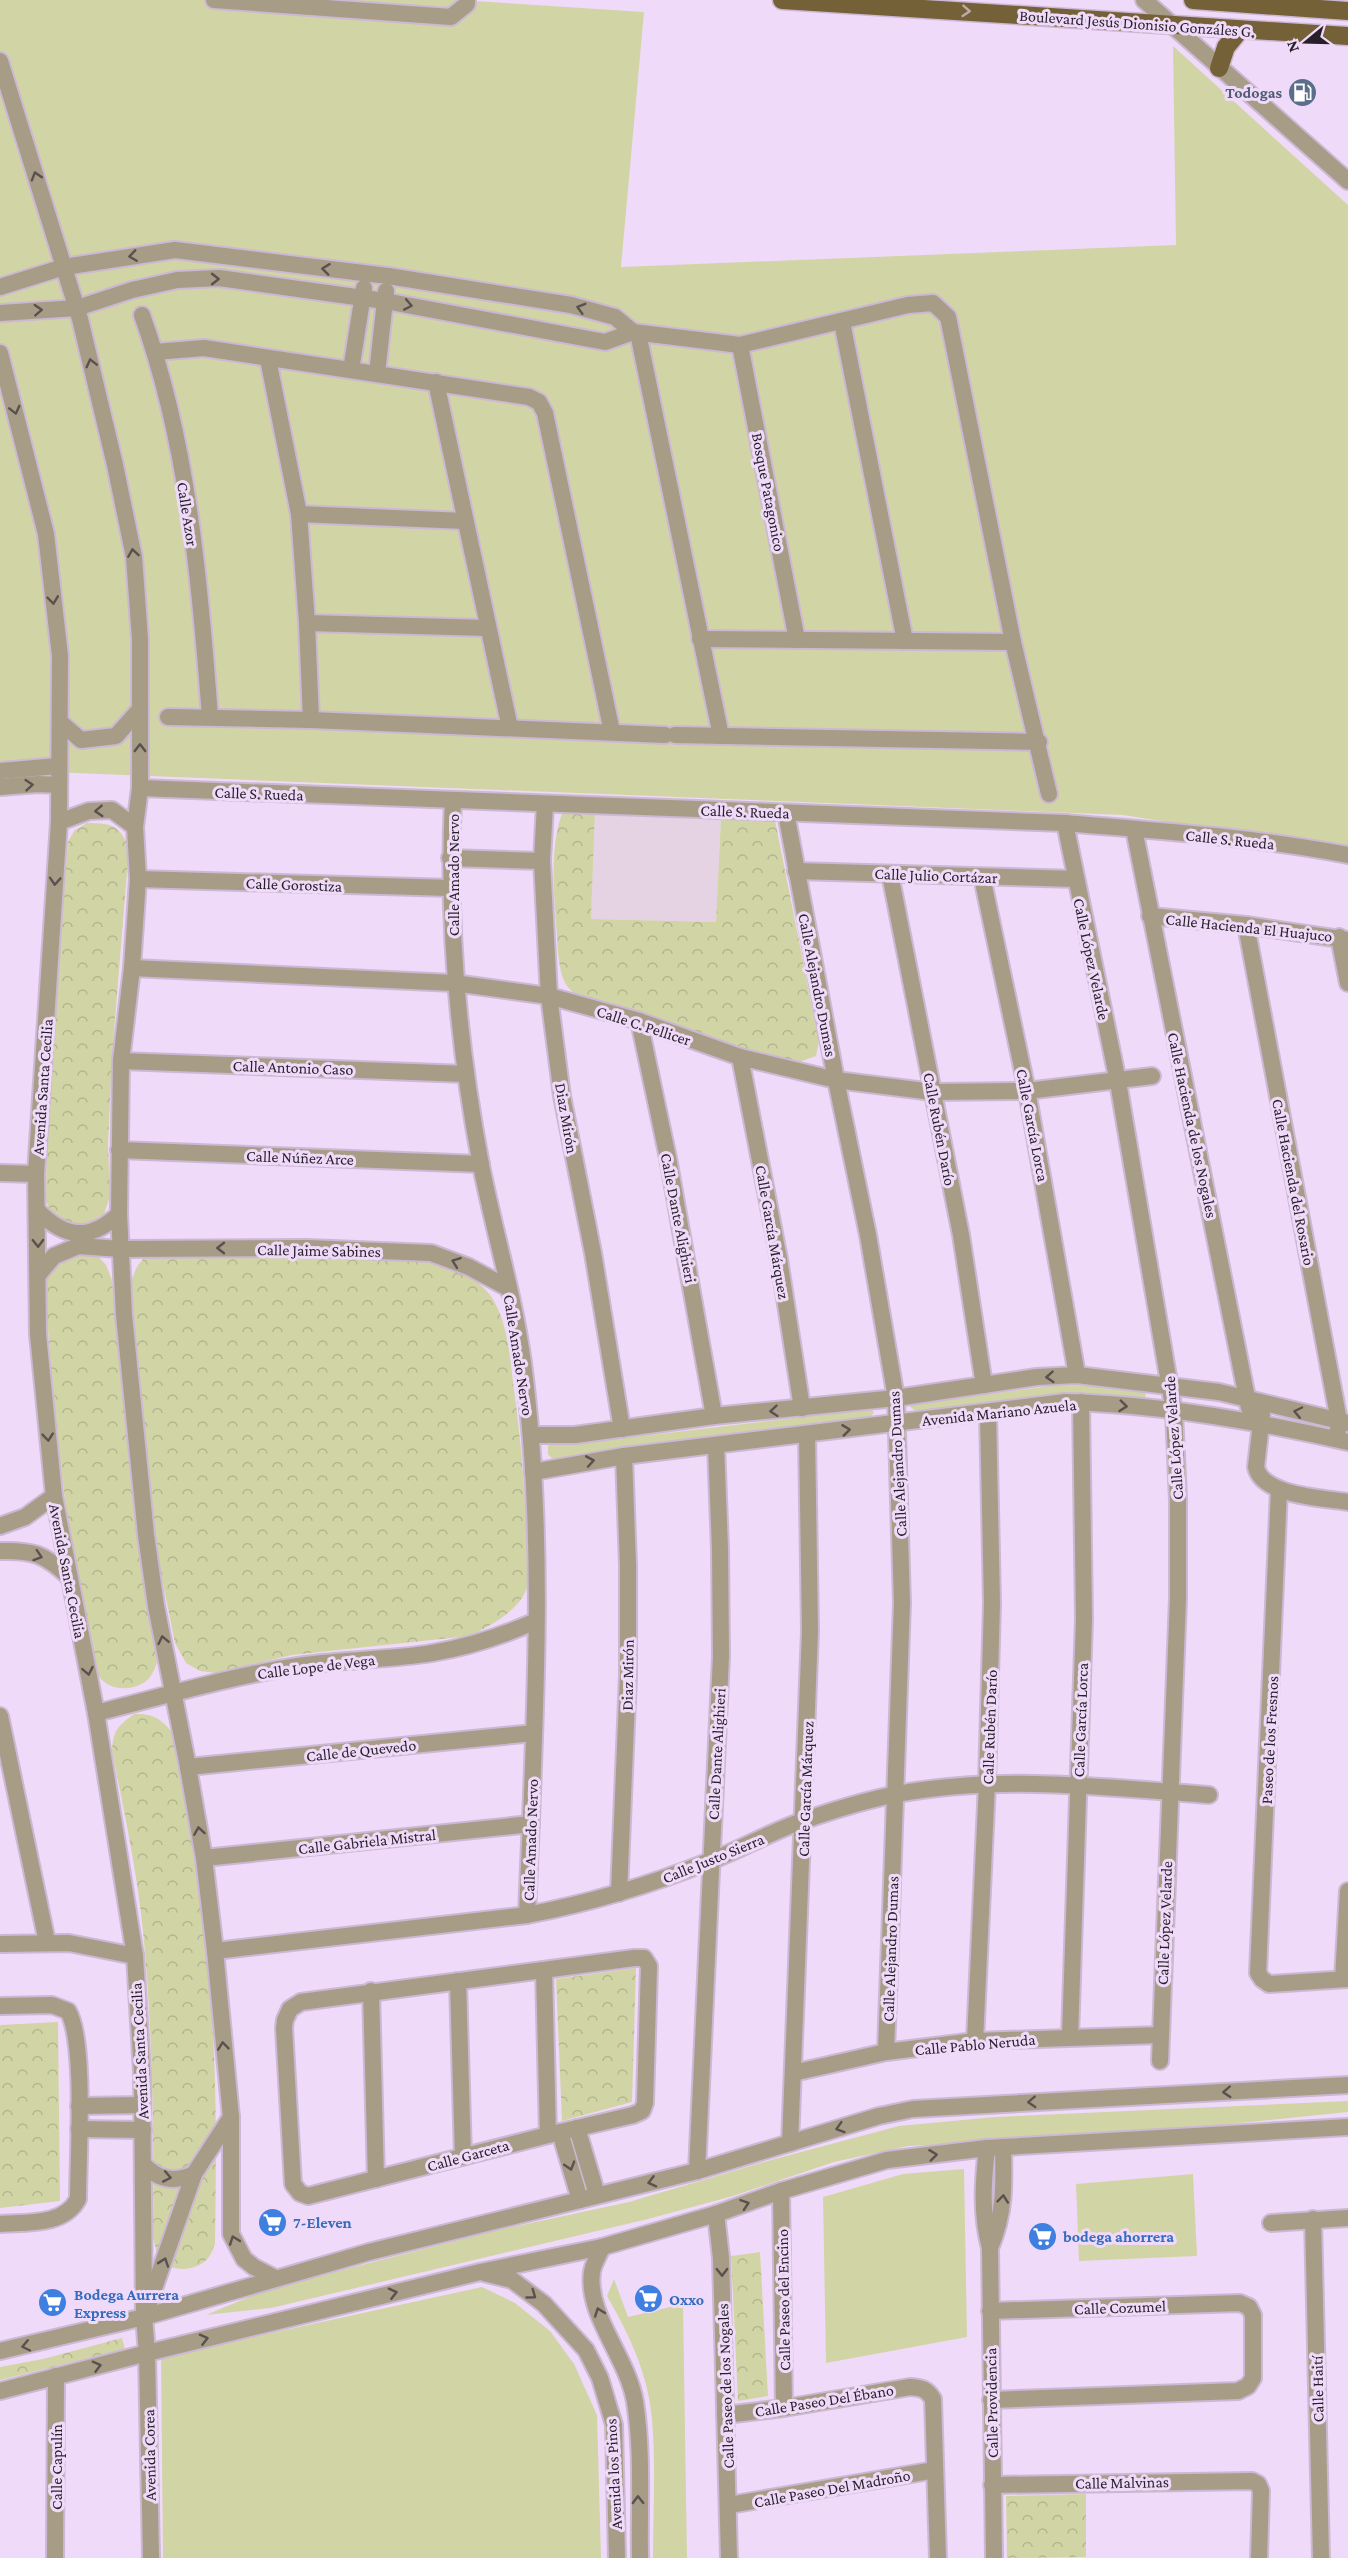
<svg xmlns="http://www.w3.org/2000/svg" width="1348" height="2558" font-family="'Crimson Pro',serif">
  <style>
    .education { fill: #e5d3e4 }
    .grass { fill: #d1d5a5 }
    .park { fill: url(#park-crowns) }
    .lines { fill: none; stroke-linecap: round; stroke-linejoin: round }
    .minor-casing { stroke: #ccb8d4; stroke-width: 20 }
    .major-casing { stroke: #ccb8d4; stroke-width: 21 }
    .minor { stroke: #a79c86; stroke-width: 16 }
    .major { stroke: #746137; stroke-width: 18 }
    .oneway { stroke: #beaaab }
    .oneway2 { stroke: #5a514f }
    .labels { text-anchor: middle; stroke-width: 6; stroke-linejoin: round; paint-order: stroke }
    .street-label { font-size: 16px; fill: #271f2a; stroke: #f0daf9 }
    .service-label { font-size: 16px; font-weight: bold; fill: #4e5e75; stroke: #f0daf9; text-anchor: end }
    .shop-label { font-size: 16px; font-weight: bold; fill: #366cbe; stroke: #f0daf9; text-anchor: start }
  </style>
  <defs>
    <pattern id="park-crowns" width="20" height="18" patternUnits="userSpaceOnUse" patternTransform="scale(1.5)"><rect width="20" height="18" fill="#d1d5a5"/><path d="M2 6a3 3 0 1 1 6 0M12 15a3 3 0 1 1 6 0" fill="none" stroke="#b3b68e"/></pattern>
  </defs>
  <rect width="100%" height="100%" fill="#f0daf9"/>
  <path class="education" d="M595 812 721 817 716 922 591 919Z"/>
  <g class="grass">
    <path d="M0 0H458L644 12 621 267 1176 245 1173 46 1348 205V851L1123 815 0 770Z"/>
    <path d="M1093 1385 1140 1391 1145 1393 1146 1397 1140 1399 1091 1394 1051 1395 916 1411 910 1407 913 1404 1050 1386Z"/>
    <path d="M869 1409 874 1412 871 1417 578 1454 553 1460 548 1454V1446L552 1443 574 1444Z"/>
    <path d="M1348 2101V2112L1093 2138 908 2146 834 2162 733 2196 648 2219 271 2308 206 2315 268 2289 494 2231 629 2202 771 2160 899 2126 995 2117Z"/>
    <path d="M964 2169 967 2337 826 2363 823 2197 903 2174Z"/>
    <path d="M1193 2174 1197 2256 1079 2261 1076 2184Z"/>
    <path d="M614 2279 628 2317 683 2304 687 2558H653C653 2512 656 2466 652 2420 649 2376 629 2334 607 2296Z"/>
    <path d="M482 2287 515 2303 550 2331 574 2364 597 2415 601 2558H163L161 2357Z"/>
  </g>
  <g class="park">
    <path d="M595 812 591 919 716 922 721 817 775 820 819 1042 816 1056 799 1062 770 1056 731 1045 625 1007 574 993C561 983 560 968 558 953 556 908 547 857 562 813Z"/>
    <path d="M87 823C111 823 120 825 129 848L112 1056 108 1145 110 1196 104 1214 87 1224 68 1228 53 1217 46 1201 47 1101 68 842 74 831Z"/>
    <path d="M156 1250 432 1262C457 1268 486 1281 497 1307 508 1330 510 1357 513 1382 521 1439 526 1498 527 1555 527 1565 530 1579 527 1587 521 1610 488 1627 469 1636L292 1655 215 1673 200 1671 186 1663 175 1643 160 1569 148 1477 131 1283C135 1267 141 1258 156 1250Z"/>
    <path d="M68 1252 96 1254 106 1265 112 1280 132 1495 157 1662C153 1675 148 1683 134 1687 119 1691 102 1686 96 1671 92 1662 91 1650 89 1640 83 1613 78 1587 73 1560 60 1469 51 1379 45 1288L48 1272Z"/>
    <path d="M134 1714C151 1713 161 1718 171 1731 191 1830 208 1932 213 2034 217 2104 216 2174 215 2244 213 2248 212 2253 209 2257 197 2272 170 2274 159 2257 156 2252 155 2244 153 2238 154 2136 153 2034 143 1931 137 1871 124 1811 112 1751 113 1730 118 1726 134 1714Z"/>
    <path d="M636 1968 632 2102 562 2121 556 1979Z"/>
    <path d="M58 2022 60 2201 0 2208V2025Z"/>
    <path d="M760 2252 768 2396 738 2401 731 2256Z"/>
    <path d="M122 2338 125 2349 0 2380V2367L43 2359Z"/>
    <path d="M1086 2494V2557L1007 2558 1006 2496Z"/>
  </g>
  <g class="lines">
    <defs>
      <g id="minor">
        <path d="M214 0 451 17 467 4V0"/>
        <path d="M1144 0 1348 181"/>
        <path d="M0 61 80 319 115 465 134 557 140 639V788L135 827 138 879 132 968 121 1061 119 1214 124 1315 146 1535 156 1606 188 1767 204 1858 215 1951 231 2117V2234L244 2259 254 2267 275 2278"/>
        <path d="M0 287 64 267 175 250 388 276 571 305 615 317 633 332"/>
        <path d="M0 313 77 308 132 290 177 280 219 278 385 301 605 342 633 332 740 345 908 305 933 303 948 317 1013 642 1049 794"/>
        <path d="M142 315C188 443 200 582 210 717"/>
        <path d="M842 322 905 641"/>
        <path d="M638 333 721 736"/>
        <path d="M740 345 797 640"/>
        <path d="M155 352 204 348 529 397 539 402 545 413 612 732"/>
        <path d="M0 353 46 534 60 656 59 822 36 1174 38 1334 54 1496 96 1713 135 1956 142 2073 144 2317"/>
        <path d="M268 359 299 514 307 623 311 720"/>
        <path d="M351 370 364 288"/>
        <path d="M377 374 386 291"/>
        <path d="M436 382 510 728"/>
        <path d="M299 514 465 521"/>
        <path d="M307 623 487 628"/>
        <path d="M700 639 1013 642"/>
        <path d="M168 717 311 720 665 735"/>
        <path d="M60 722 81 740 116 736 140 709"/>
        <path d="M675 735 1039 742"/>
        <path d="M0 771 58 766"/>
        <path d="M0 787 38 784 58 785"/>
        <path d="M140 788 1065 823C1159 831 1255 837 1348 855"/>
        <path d="M453 800C447 923 458 1044 481 1165 494 1231 514 1296 523 1363 547 1545 534 1732 527 1915"/>
        <path d="M545 804 542 861 549 996 562 1096 593 1253 622 1429"/>
        <path d="M786 813 836 1080 868 1235 896 1398 902 1603 886 2052"/>
        <path d="M59 822 89 811 112 810 135 827"/>
        <path d="M1065 823 1118 1082 1174 1412 1178 1500V1598L1160 2061"/>
        <path d="M1134 829 1249 1408"/>
        <path d="M450 858 542 861"/>
        <path d="M796 871 1076 879"/>
        <path d="M890 874 961 1235 984 1385"/>
        <path d="M982 877 1027 1091 1077 1375"/>
        <path d="M138 879 451 888"/>
        <path d="M1150 916 1246 925 1348 940"/>
        <path d="M1246 925 1339 1421 1338 1430"/>
        <path d="M1339 937 1348 983"/>
        <path d="M132 968 454 983 549 996 639 1021 740 1057 836 1080 933 1092 1027 1091 1152 1076"/>
        <path d="M639 1021 668 1158 714 1416"/>
        <path d="M740 1057 779 1259 802 1408"/>
        <path d="M121 1061 466 1074"/>
        <path d="M119 1150 481 1164"/>
        <path d="M0 1173 36 1174"/>
        <path d="M37 1210C64 1238 89 1242 119 1214"/>
        <path d="M38 1275 54 1256 78 1246 121 1249 307 1248 431 1253 469 1267 508 1288"/>
        <path d="M1262 1414 1256 1467C1262 1496 1323 1498 1348 1502"/>
        <path d="M531 1435H575L714 1416 896 1398 1037 1377 1077 1375 1219 1392 1348 1423"/>
        <path d="M533 1472 624 1456 1065 1402C1160 1404 1256 1421 1348 1442"/>
        <path d="M1279 1490 1258 1973 1262 1979 1269 1984 1348 1979"/>
        <path d="M0 1526 25 1517 54 1496"/>
        <path d="M0 1551C33 1550 45 1554 69 1577"/>
        <path d="M96 1713C165 1696 234 1675 305 1665 347 1659 390 1660 432 1653 469 1647 502 1636 536 1621"/>
        <path d="M0 1716 47 1942"/>
        <path d="M188 1767 534 1733"/>
        <path d="M204 1858 531 1824"/>
        <path d="M619 1893 628 1675V1565L624 1456"/>
        <path d="M0 1944 69 1943 135 1956"/>
        <path d="M215 1951 527 1915C590 1903 650 1885 710 1861 742 1849 772 1831 805 1820 834 1810 867 1800 897 1794 1001 1775 1104 1787 1209 1795"/>
        <path d="M634 1958H644L649 1966 645 2103 642 2111 633 2115 548 2135 308 2196 300 2193 293 2184 284 2028 285 2020 290 2009 301 2002Z"/>
        <path d="M544 1970 548 2135"/>
        <path d="M1343 1979 1348 1891"/>
        <path d="M458 1981 463 2157"/>
        <path d="M371 1991 376 2179"/>
        <path d="M0 2006 52 2005 68 2011C86 2042 78 2158 78 2199 64 2226 27 2222 0 2224"/>
        <path d="M1070 2037 1084 1619 1081 1402"/>
        <path d="M975 2041 987 1783 992 1603 988 1412"/>
        <path d="M793 2073 886 2052 975 2041 1160 2035"/>
        <path d="M79 2106 142 2105"/>
        <path d="M577 2128 597 2195"/>
        <path d="M79 2129 143 2130"/>
        <path d="M560 2132 580 2200"/>
        <path d="M790 2143 810 1631 807 1434"/>
        <path d="M987 2148C983 2183 981 2214 990 2248L994 2558"/>
        <path d="M143 2164C158 2180 174 2183 194 2174"/>
        <path d="M697 2171 721 1656 720 1549 716 1445"/>
        <path d="M781 2191 784 2408"/>
        <path d="M716 2214 721 2258 729 2558"/>
        <path d="M1313 2219 1321 2558"/>
        <path d="M1271 2223 1348 2218"/>
        <path d="M602 2247C599 2255 593 2264 592 2272 586 2315 628 2358 635 2402 643 2452 639 2507 640 2558"/>
        <path d="M990 2248C1005 2213 1004 2184 1003 2147"/>
        <path d="M484 2273 512 2280 544 2304 586 2350 600 2378 614 2425 617 2558"/>
        <path d="M990 2311 1240 2303 1249 2307 1253 2315V2378L1248 2386 1238 2391 991 2400"/>
        <path d="M0 2351 144 2317 369 2252 697 2171 879 2116 913 2109 1348 2085"/>
        <path d="M0 2391 147 2353 480 2272 602 2247 716 2214 781 2191 887 2160 987 2148 1348 2127"/>
        <path d="M725 2415 784 2408 910 2387C922 2388 927 2389 933 2399L938 2558"/>
        <path d="M992 2485 1252 2481 1258 2484 1261 2491 1259 2558"/>
        <path d="M729 2505 935 2470"/>
        <path d="M55 2558 56 2376"/>
        <path d="M151 2558 147 2353 144 2317 194 2174 231 2117"/>
      </g>
      <g id="major">
        <path d="M782 0 1348 36"/>
        <path d="M1193 0 1348 11"/>
        <path d="M1219 68 1226 47 1240 30"/>
      </g>
    </defs>
    <use href="#minor" class="minor-casing"/>
    <use href="#major" class="major-casing"/>
    <use href="#minor" class="minor"/>
    <use href="#major" class="major"/>
  </g>
  <defs><path id="oneway-chevron" d="M-2-3.5L2.5 0L-2 3.5" fill="none" stroke-width="1.6" stroke-linecap="round" stroke-linejoin="round" transform="scale(1.5)"/></defs>
  <use class="oneway" href="#oneway-chevron" transform="translate(966 11) rotate(4)"/>
  <g class="oneway2">
    <use href="#oneway-chevron" transform="translate(36 176) rotate(-107)"/>
    <use href="#oneway-chevron" transform="translate(133 256) rotate(172)"/>
    <use href="#oneway-chevron" transform="translate(326 269) rotate(-173)"/>
    <use href="#oneway-chevron" transform="translate(215 279)"/>
    <use href="#oneway-chevron" transform="translate(408 305) rotate(11)"/>
    <use href="#oneway-chevron" transform="translate(581 308) rotate(-164)"/>
    <use href="#oneway-chevron" transform="translate(38 310) rotate(-3)"/>
    <use href="#oneway-chevron" transform="translate(91 363) rotate(-104)"/>
    <use href="#oneway-chevron" transform="translate(15 410) rotate(76)"/>
    <use href="#oneway-chevron" transform="translate(133 553) rotate(-99)"/>
    <use href="#oneway-chevron" transform="translate(53 600) rotate(83)"/>
    <use href="#oneway-chevron" transform="translate(140 748) rotate(-90)"/>
    <use href="#oneway-chevron" transform="translate(29 785) rotate(-5)"/>
    <use href="#oneway-chevron" transform="translate(99 811) rotate(177)"/>
    <use href="#oneway-chevron" transform="translate(55 881) rotate(94)"/>
    <use href="#oneway-chevron" transform="translate(38 1243) rotate(89)"/>
    <use href="#oneway-chevron" transform="translate(221 1248) rotate(180)"/>
    <use href="#oneway-chevron" transform="translate(456 1262) rotate(-160)"/>
    <use href="#oneway-chevron" transform="translate(1050 1377) rotate(176)"/>
    <use href="#oneway-chevron" transform="translate(1123 1406) rotate(6)"/>
    <use href="#oneway-chevron" transform="translate(774 1411) rotate(175)"/>
    <use href="#oneway-chevron" transform="translate(1298 1412) rotate(-168)"/>
    <use href="#oneway-chevron" transform="translate(846 1430) rotate(-7)"/>
    <use href="#oneway-chevron" transform="translate(48 1437) rotate(84)"/>
    <use href="#oneway-chevron" transform="translate(590 1461) rotate(-10)"/>
    <use href="#oneway-chevron" transform="translate(38 1556) rotate(18)"/>
    <use href="#oneway-chevron" transform="translate(163 1640) rotate(-102)"/>
    <use href="#oneway-chevron" transform="translate(88 1671) rotate(79)"/>
    <use href="#oneway-chevron" transform="translate(199 1831) rotate(-99)"/>
    <use href="#oneway-chevron" transform="translate(223 2046) rotate(-96)"/>
    <use href="#oneway-chevron" transform="translate(1227 2092) rotate(177)"/>
    <use href="#oneway-chevron" transform="translate(1032 2102) rotate(177)"/>
    <use href="#oneway-chevron" transform="translate(840 2128) rotate(163)"/>
    <use href="#oneway-chevron" transform="translate(933 2155) rotate(-7)"/>
    <use href="#oneway-chevron" transform="translate(570 2166) rotate(73)"/>
    <use href="#oneway-chevron" transform="translate(167 2177) rotate(11)"/>
    <use href="#oneway-chevron" transform="translate(652 2182) rotate(166)"/>
    <use href="#oneway-chevron" transform="translate(1003 2199) rotate(-84)"/>
    <use href="#oneway-chevron" transform="translate(745 2204) rotate(-19)"/>
    <use href="#oneway-chevron" transform="translate(234 2240) rotate(-110)"/>
    <use href="#oneway-chevron" transform="translate(164 2262) rotate(-71)"/>
    <use href="#oneway-chevron" transform="translate(722 2272) rotate(89)"/>
    <use href="#oneway-chevron" transform="translate(393 2293) rotate(-14)"/>
    <use href="#oneway-chevron" transform="translate(532 2295) rotate(36)"/>
    <use href="#oneway-chevron" transform="translate(599 2312) rotate(-110)"/>
    <use href="#oneway-chevron" transform="translate(204 2339) rotate(-14)"/>
    <use href="#oneway-chevron" transform="translate(26 2346) rotate(168)"/>
    <use href="#oneway-chevron" transform="translate(97 2366) rotate(-15)"/>
    <use href="#oneway-chevron" transform="translate(638 2500) rotate(-91)"/>
  </g>
  <defs>
    <symbol id="fuel-disc" viewBox="-11 -11 22 22"><circle r="9.5" fill="#5c6f8a" stroke="#f0daf9"/><path d="M-5.5-6h7V0h2V4h1.3V-2.5L3-4.5l.8-.8L6-3V5H2.5V1h-1V6h-7ZM-4.2-4.7v3.2H.2V-4.7Z" fill="#fff"/></symbol>
    <symbol id="supermarket-disc" viewBox="-11 -11 22 22"><circle r="9.5" fill="#3f7fe0" stroke="#f0daf9"/><path d="M-6-5.5h2.5l.6 2H6L4.5 2H-2.5L-4.4-4H-6ZM-1.5 3.2a1.3 1.3 0 1 0 .1 0ZM3 3.2a1.3 1.3 0 1 0 .1 0Z" fill="#fff"/></symbol>
  </defs>
  <g fill-rule="evenodd">
    <use href="#fuel-disc" x="1286" y="76" width="33" height="33"/>
    <use href="#supermarket-disc" x="256" y="2206" width="33" height="33"/>
    <use href="#supermarket-disc" x="1026" y="2220" width="33" height="33"/>
    <use href="#supermarket-disc" x="632" y="2282" width="33" height="33"/>
    <use href="#supermarket-disc" x="36" y="2286" width="33" height="33"/>
  </g>
  <g class="labels">
    <g class="street-label">
      <text transform="translate(1137 23) rotate(4)" y="6">Boulevard Jesús Dionisio Gonzáles G.</text>
      <text transform="translate(769 492) rotate(79)" y="6">Bosque Patagonico</text>
      <text transform="translate(188 514) rotate(81)" y="6">Calle Azor</text>
      <text transform="translate(259 793) rotate(2)" y="6">Calle S. Rueda</text>
      <text transform="translate(745 811) rotate(2)" y="6">Calle S. Rueda</text>
      <text transform="translate(1230 839) rotate(6)" y="6">Calle S. Rueda</text>
      <text transform="translate(453 875) rotate(-90)" y="6">Calle Amado Nervo</text>
      <text transform="translate(936 875) rotate(2)" y="6">Calle Julio Cortázar</text>
      <text transform="translate(294 884) rotate(2)" y="6">Calle Gorostiza</text>
      <text transform="translate(1249 927) rotate(6)" y="6">Calle Hacienda El Huajuco</text>
      <text transform="translate(1092 959) rotate(78)" y="6">Calle López Velarde</text>
      <text transform="translate(818 985) rotate(79)" y="6">Calle Alejandro Dumas</text>
      <text transform="translate(644 1025) rotate(18)" y="6">Calle C. Pellicer</text>
      <text transform="translate(293 1067) rotate(2)" y="6">Calle Antonio Caso</text>
      <text transform="translate(42 1087) rotate(-86)" y="6">Avenida Santa Cecilia</text>
      <text transform="translate(567 1118) rotate(80)" y="6">Diaz Mirón</text>
      <text transform="translate(1033 1125) rotate(79)" y="6">Calle García Lorca</text>
      <text transform="translate(1193 1125) rotate(78)" y="6">Calle Hacienda de los Nogales</text>
      <text transform="translate(940 1129) rotate(79)" y="6">Calle Rubén Darío</text>
      <text transform="translate(300 1157) rotate(2)" y="6">Calle Núñez Arce</text>
      <text transform="translate(1294 1182) rotate(79)" y="6">Calle Hacienda del Rosario</text>
      <text transform="translate(679 1218) rotate(79)" y="6">Calle Dante Alighieri</text>
      <text transform="translate(773 1232) rotate(80)" y="6">Calle García Márquez</text>
      <text transform="translate(319 1250) rotate(1)" y="6">Calle Jaime Sabines</text>
      <text transform="translate(519 1355) rotate(81)" y="6">Calle Amado Nervo</text>
      <text transform="translate(999 1412) rotate(-6)" y="6">Avenida Mariano Azuela</text>
      <text transform="translate(1173 1438) rotate(-94)" y="6">Calle López Velarde</text>
      <text transform="translate(897 1464) rotate(-93)" y="6">Calle Alejandro Dumas</text>
      <text transform="translate(68 1571) rotate(79)" y="6">Avenida Santa Cecilia</text>
      <text transform="translate(316 1666) rotate(-7)" y="6">Calle Lope de Vega</text>
      <text transform="translate(627 1675) rotate(-89)" y="6">Diaz Mirón</text>
      <text transform="translate(1080 1720) rotate(-88)" y="6">Calle García Lorca</text>
      <text transform="translate(989 1727) rotate(-88)" y="6">Calle Rubén Darío</text>
      <text transform="translate(1269 1740) rotate(-87)" y="6">Paseo de los Fresnos</text>
      <text transform="translate(361 1750) rotate(-6)" y="6">Calle de Quevedo</text>
      <text transform="translate(716 1754) rotate(-87)" y="6">Calle Dante Alighieri</text>
      <text transform="translate(805 1789) rotate(-88)" y="6">Calle García Márquez</text>
      <text transform="translate(530 1840) rotate(-88)" y="6">Calle Amado Nervo</text>
      <text transform="translate(367 1841) rotate(-6)" y="6">Calle Gabriela Mistral</text>
      <text transform="translate(713 1858) rotate(-22)" y="6">Calle Justo Sierra</text>
      <text transform="translate(1164 1923) rotate(-88)" y="6">Calle López Velarde</text>
      <text transform="translate(890 1949) rotate(-88)" y="6">Calle Alejandro Dumas</text>
      <text transform="translate(975 2044) rotate(-5)" y="6">Calle Pablo Neruda</text>
      <text transform="translate(139 2051) rotate(-93)" y="6">Avenida Santa Cecilia</text>
      <text transform="translate(468 2155) rotate(-15)" y="6">Calle Garceta</text>
      <text transform="translate(783 2300) rotate(-91)" y="6">Calle Paseo del Encino</text>
      <text transform="translate(1120 2307) rotate(-2)" y="6">Calle Cozumel</text>
      <text transform="translate(725 2386) rotate(-92)" y="6">Calle Paseo de los Nogales</text>
      <text transform="translate(1317 2389) rotate(-91)" y="6">Calle Haití</text>
      <text transform="translate(824 2400) rotate(-9)" y="6">Calle Paseo Del Ébano</text>
      <text transform="translate(991 2403) rotate(-91)" y="6">Calle Providencia</text>
      <text transform="translate(149 2455) rotate(-91)" y="6">Avenida Corea</text>
      <text transform="translate(56 2467) rotate(-90)" y="6">Calle Capulín</text>
      <text transform="translate(613 2474) rotate(-93)" y="6">Avenida los Pinos</text>
      <text transform="translate(1122 2482) rotate(-1)" y="6">Calle Malvinas</text>
      <text transform="translate(832 2488) rotate(-10)" y="6">Calle Paseo Del Madroño</text>
    </g>
    <g class="service-label">
      <text x="1282" y="98">Todogas</text>
    </g>
    <g class="shop-label">
      <text x="293" y="2228">7-Eleven</text>
      <text x="1063" y="2242">bodega ahorrera</text>
      <text x="74" y="2300">Bodega Aurrera<tspan x="74" dy="18">Express</tspan></text>
      <text x="669" y="2305">Oxxo</text>
    </g>
  </g>
  <g transform="translate(1306 42) rotate(251)" stroke="#f0daf9" stroke-width="4.5" paint-order="stroke">
  <path d="M0-4.5L10 22L0 15L-10 22Z" fill="#271f2a"/>
  <text y="-9" font-size="16" font-weight="bold" text-anchor="middle" fill="#271f2a">N</text>
  </g>
</svg>
